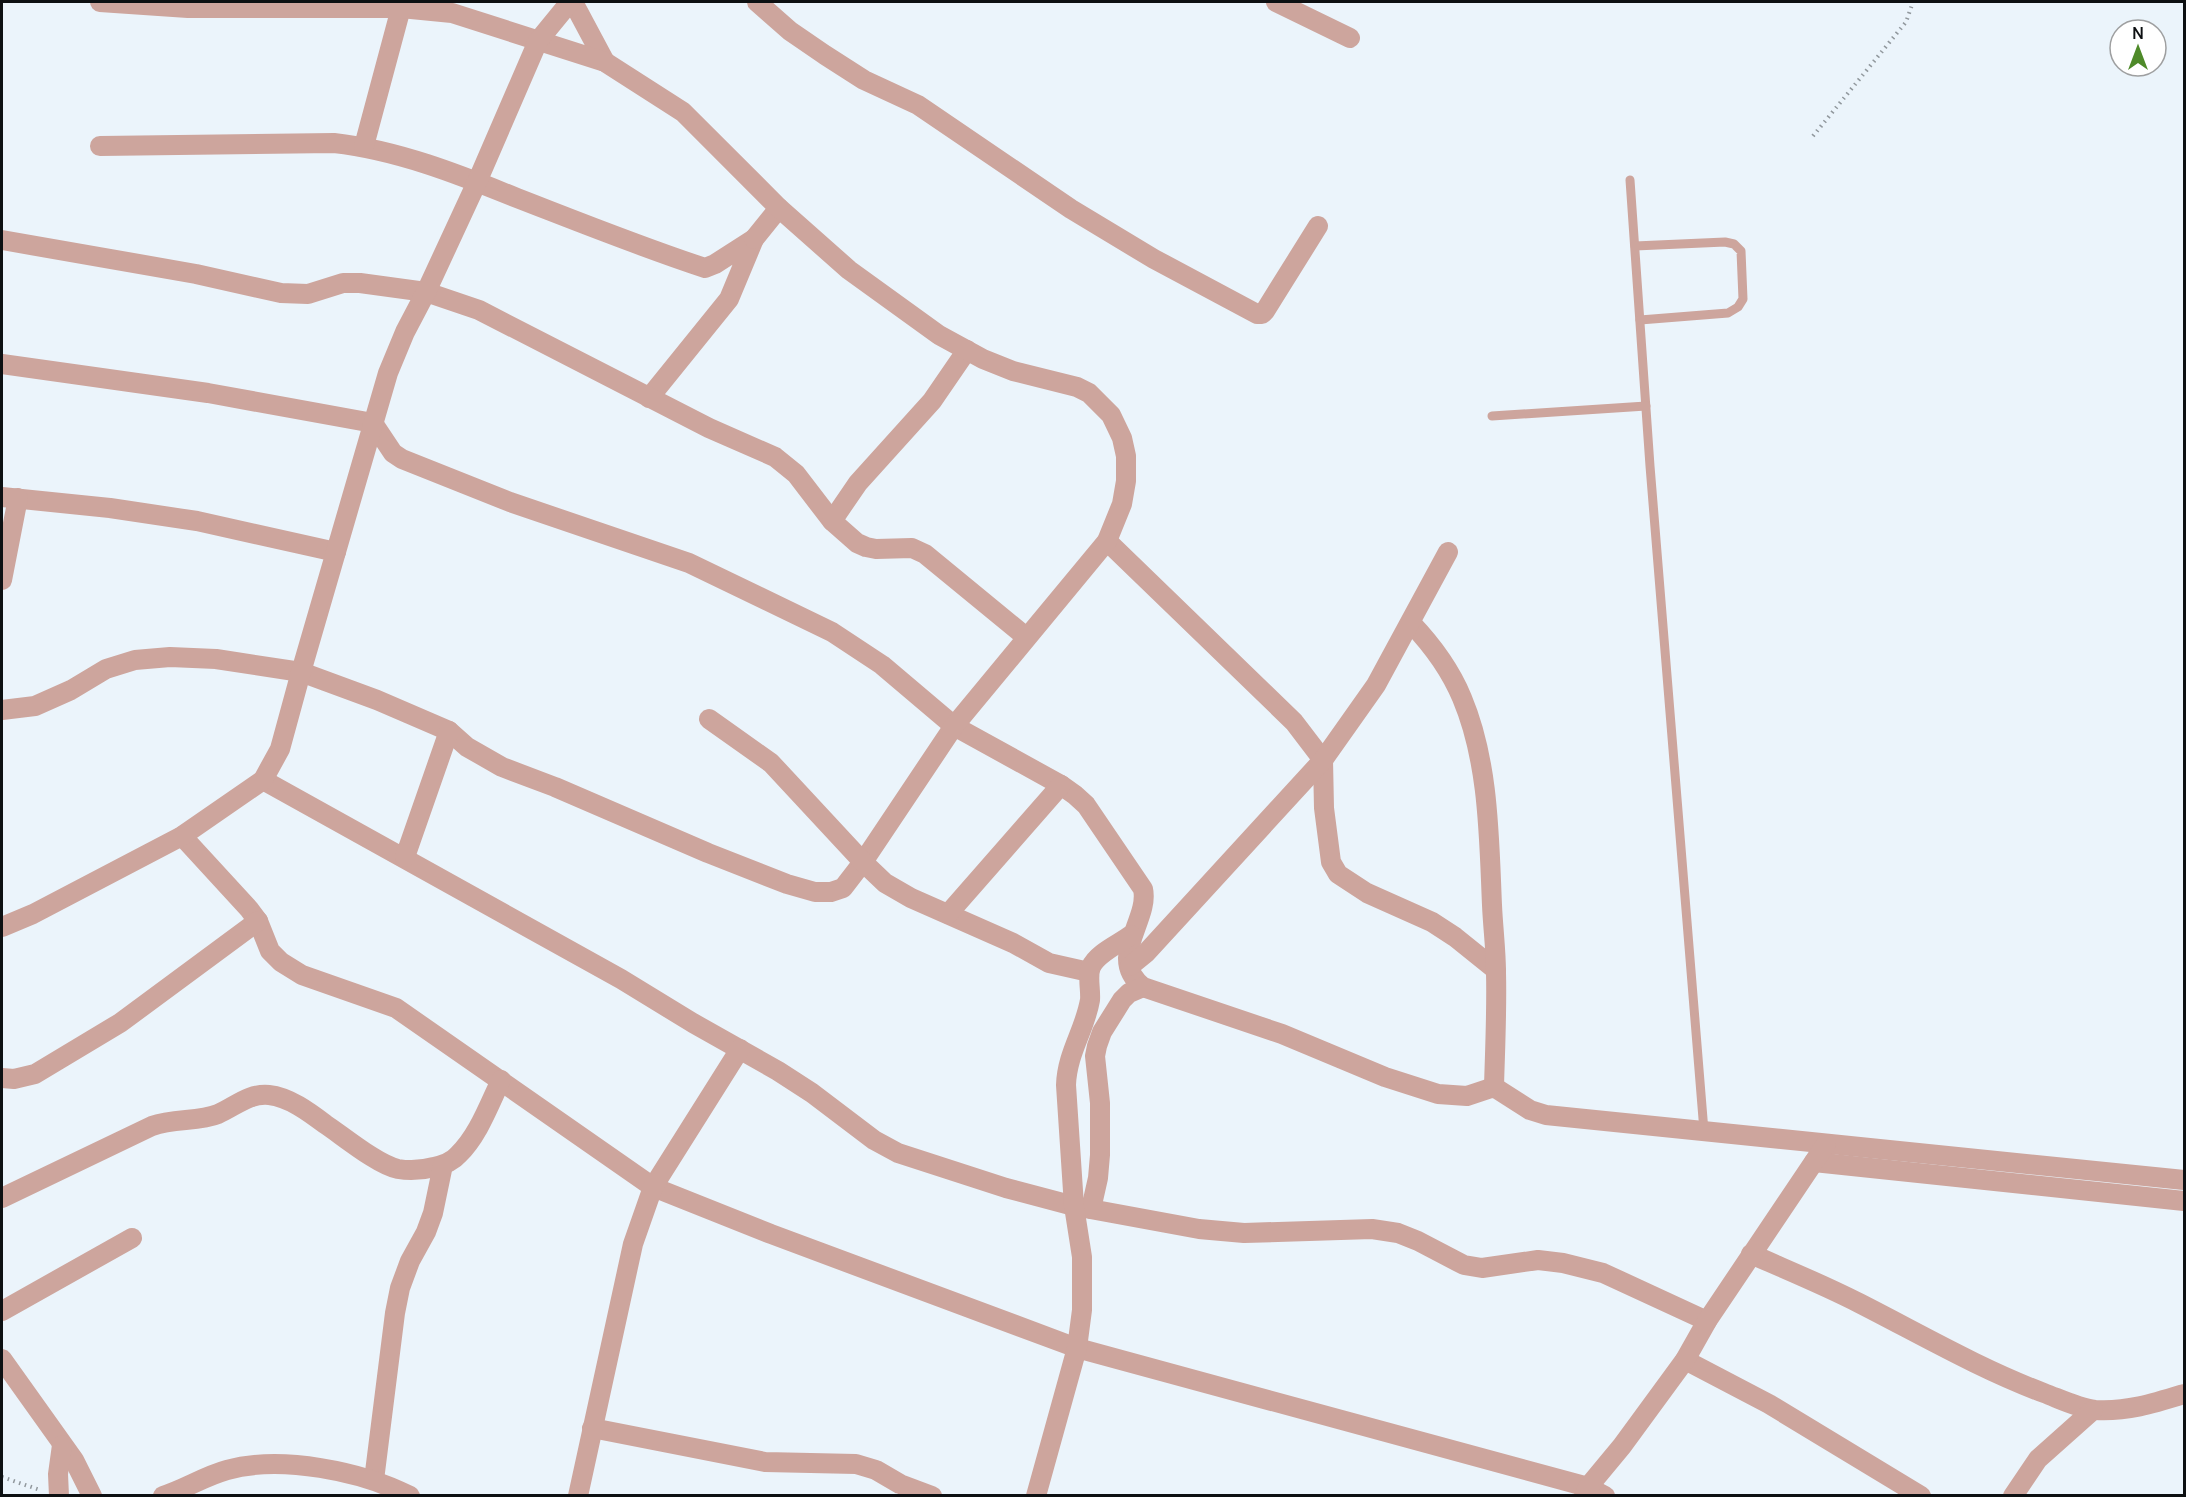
<svg xmlns="http://www.w3.org/2000/svg" width="2186" height="1497" font-family="Manrope,sans-serif">
  <style>
    .lines { fill: none; stroke-linecap: round; stroke-linejoin: round }
    .path { stroke: #91989d; stroke-width: 4; stroke-dasharray: 1.5 4.5; stroke-linecap: butt }
    .service { stroke: #cda59d; stroke-width: 9 }
    .minor { stroke: #cda59d; stroke-width: 20 }
  </style>
  <rect width="100%" height="100%" fill="#ebf4fb"/>
  <g class="lines">
    <g class="path">
      <path d="M1813 136 1906 22 1913 2"/>
      <path d="M2 1477 40 1490"/>
    </g>
    <g class="service">
      <path d="M1630 180 1650 466 1704 1131"/>
      <path d="M1635 246 1725 242 1734 244 1741 251 1743 299 1738 307 1728 313 1640 320"/>
      <path d="M1492 416 1646 406"/>
    </g>
    <g class="minor">
      <path d="M573 2 605 62"/>
      <path d="M757 2 790 31 825 55 864 80 918 105 1071 209 1154 259 1257 314H1262L1265 311 1318 226"/>
      <path d="M1276 2 1350 38"/>
      <path d="M100 146 334 143C397 150 458 174 517 198 579 222 641 247 705 268L715 264 754 239 729 299 649 398"/>
      <path d="M364 146 401 8"/>
      <path d="M754 239 779 208"/>
      <path d="M2 240 196 274 281 293 308 294 343 283H360L426 292 479 310 709 428 775 457 796 474 832 521 857 543 866 547 876 549 912 548 925 554 1026 637"/>
      <path d="M2 364 208 393 373 423 393 453 402 459 510 502 689 563 832 632 882 665 954 726 1061 785 1075 795 1086 805 1143 889C1150 920 1106 958 1143 987L1282 1034 1385 1077 1438 1094 1467 1096 1494 1087 1530 1110 1546 1115 2184 1180"/>
      <path d="M2 497 110 508 197 521 336 552"/>
      <path d="M832 521 858 483 932 401 967 350"/>
      <path d="M1107 541 1294 722 1323 760 1324 808 1331 862 1338 874 1367 893 1432 922 1455 937 1496 970"/>
      <path d="M2 580 18 498"/>
      <path d="M1411 623C1432 645 1450 669 1462 698 1489 762 1489 837 1492 905 1493 928 1496 950 1496 973 1497 1011 1495 1049 1494 1087"/>
      <path d="M2 710 35 706 71 690 106 669 135 660 170 657 216 659 301 672 377 700 449 731 467 747 502 767 555 787 708 853 787 884 815 892H831L843 888 863 862 954 726 1107 541 1122 504 1126 481V456L1122 438 1111 415 1089 393 1077 387 1013 371 983 359 939 335 849 270 779 208 683 112 605 62 452 13 401 8H188L100 2"/>
      <path d="M709 719 771 763 863 862 885 883 911 898 1013 943 1049 963 1089 972"/>
      <path d="M263 780 621 979 693 1023 778 1071 812 1093 874 1140 898 1153 1006 1188 1074 1206 1199 1229 1244 1233 1372 1229 1398 1233 1418 1241 1464 1265 1482 1268 1538 1260 1563 1263 1603 1273 1707 1321"/>
      <path d="M182 836 249 909 258 921 270 951 281 962 302 975 396 1008 653 1187 771 1234 1077 1348 1588 1487 1605 1496"/>
      <path d="M405 857 449 731"/>
      <path d="M948 914 1061 785"/>
      <path d="M2 927 33 914 182 836 263 780 280 749 301 672 388 373 405 332 426 292 477 182 538 41 570 2"/>
      <path d="M1130 966 1146 953 1323 760 1376 685 1448 552"/>
      <path d="M2 1078 14 1079 35 1074 120 1023 258 921"/>
      <path d="M1814 1162 2184 1201"/>
      <path d="M2 1198 152 1126C174 1118 199 1122 218 1114 236 1106 249 1093 269 1095 289 1097 309 1112 325 1124 343 1136 378 1165 398 1169 410 1171 423 1170 434 1167 443 1165 452 1162 458 1155 478 1136 489 1105 501 1080"/>
      <path d="M1091 1209 1098 1178 1100 1155V1103L1095 1056 1097 1046 1102 1032 1122 1000 1129 993 1143 987"/>
      <path d="M1751 1254C1787 1270 1824 1285 1859 1303 1920 1334 1980 1369 2044 1393 2060 1399 2078 1408 2095 1410 2127 1412 2155 1403 2184 1394"/>
      <path d="M2 1311 132 1238"/>
      <path d="M2 1359 74 1460 92 1496"/>
      <path d="M1685 1360 1769 1404 1921 1496"/>
      <path d="M592 1428 765 1462 856 1464 876 1470 900 1484 932 1496"/>
      <path d="M374 1480 395 1313 400 1288 410 1261 426 1232 433 1213 443 1165"/>
      <path d="M59 1496 58 1474 62 1445"/>
      <path d="M163 1496C185 1489 205 1476 227 1470 281 1455 361 1471 410 1496"/>
      <path d="M578 1496 633 1244 653 1187 740 1049"/>
      <path d="M1036 1496 1077 1348 1082 1310V1257L1074 1206 1066 1085C1067 1053 1085 1030 1090 1000 1091 990 1087 976 1091 967 1097 953 1119 944 1131 935"/>
      <path d="M1584 1496 1588 1487 1622 1446 1685 1360 1707 1321 1826 1144"/>
      <path d="M2013 1496 2038 1459 2093 1410"/>
    </g>
  </g>
  <rect width="2186" height="1497" fill="none" stroke="#0d1012" stroke-width="6"/>
  <g transform="translate(2138 48)"><circle r="28" fill="#ffffff" stroke="#9e9fa0" stroke-width="1.5"/>
  <path d="M0-4.5L10 22L0 15L-10 22Z" fill="#4e8a29"/>
  <text y="-9" font-size="16" font-weight="bold" text-anchor="middle" fill="#0d1012">N</text>
  </g>
</svg>
